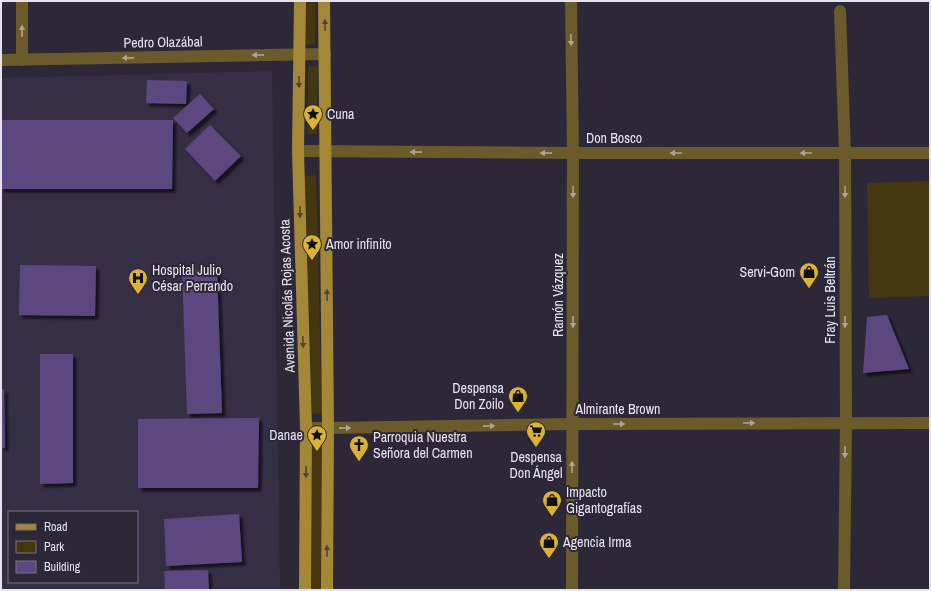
<svg xmlns="http://www.w3.org/2000/svg" width="931" height="591" font-family="'Archivo Narrow',sans-serif">
  <style>
    .built { fill: #352f45; fill-rule: evenodd }
    .green { fill: #44370f }
    .building { fill: #5b4781; filter: url(#shadow) }
    .lines { fill: none; stroke-linecap: round; stroke-linejoin: round }
    .minor { stroke: #6b5a2a; stroke-width: 12 }
    .major { stroke: #a48837; stroke-width: 12 }
    .oneway { fill: #504538 }
    .oneway2 { fill: #afa596 }
    .labels { text-anchor: middle; stroke-width: 4; stroke-linejoin: round; paint-order: stroke }
    .street-label { font-size: 14px; fill: #e6e3ee; stroke: #2c2838 }
    .poi-label { font-size: 14px; fill: #e6e3ee; stroke: #2c2838; text-anchor: start }
  </style>
  <defs>
    <filter id="shadow"><feDropShadow dx="3.5" dy="3.5" stdDeviation="1" flood-color="#0009"/></filter>
  </defs>
  <rect width="100%" height="100%" fill="#2c2838"/>
  <path class="built" d="M272 71 280 590H1V78ZM9 512H137V582H9Z"/>
  <g class="green">
    <path d="M304 1H316L315 44 303 45Z"/>
    <path d="M318 66 317 134H308V67Z"/>
    <path d="M316 175 322 413 312 414 305 176Z"/>
    <path d="M930 181V296L869 298 867 183Z"/>
    <path d="M312 445H322L321 590H310Z"/>
  </g>
  <g class="building">
    <path d="M147 80 187 81 186 104 146 103Z"/>
    <path d="M200 94 214 109 187 133 173 118Z"/>
    <path d="M1 120H173L172 189H1Z"/>
    <path d="M210 125 241 156 215 181 185 149Z"/>
    <path d="M20 265 96 266 95 316 19 315Z"/>
    <path d="M217 269 222 413 187 414 182 270Z"/>
    <path d="M887 315 909 369 863 373 867 317Z"/>
    <path d="M40 354H73V483L40 484Z"/>
    <path d="M1 389H4L5 448H1Z"/>
    <path d="M259 418 258 488H138V419Z"/>
    <path d="M239 514 242 562 166 566 164 519Z"/>
    <path d="M208 570 209 590H165L164 571Z"/>
  </g>
  <g class="lines">
    <g class="minor">
      <path d="M22 1V60"/>
      <path d="M571 1 573 153 572 590"/>
      <path d="M840 11 845 153 846 423 844 590"/>
      <path d="M1 60 325 54"/>
      <path d="M298 151 573 153H930"/>
      <path d="M306 428H328L572 424 930 423"/>
    </g>
    <g class="major">
      <path d="M300 1 298 151 306 428 305 590"/>
      <path d="M324 1 328 428 327 590"/>
    </g>
  </g>
  <defs><path id="oneway-solid" d="M-6-.8H1V-3.2L6.5 0L1 3.2V.8H-6Z"/></defs>
  <g class="oneway">
    <use href="#oneway-solid" transform="translate(325 25) rotate(-91)"/>
    <use href="#oneway-solid" transform="translate(299 82) rotate(90)"/>
    <use href="#oneway-solid" transform="translate(300 212) rotate(89)"/>
    <use href="#oneway-solid" transform="translate(327 295) rotate(-91)"/>
    <use href="#oneway-solid" transform="translate(303 342) rotate(88)"/>
    <use href="#oneway-solid" transform="translate(306 472) rotate(90)"/>
    <use href="#oneway-solid" transform="translate(327 551) rotate(-90)"/>
  </g>
  <g class="oneway2">
    <use href="#oneway-solid" transform="translate(22 31) rotate(-90)"/>
    <use href="#oneway-solid" transform="translate(571 40) rotate(89)"/>
    <use href="#oneway-solid" transform="translate(258 55) rotate(179)"/>
    <use href="#oneway-solid" transform="translate(128 58) rotate(179)"/>
    <use href="#oneway-solid" transform="translate(416 152) rotate(-179)"/>
    <use href="#oneway-solid" transform="translate(546 153) rotate(-179)"/>
    <use href="#oneway-solid" transform="translate(676 153) rotate(-180)"/>
    <use href="#oneway-solid" transform="translate(806 153) rotate(-180)"/>
    <use href="#oneway-solid" transform="translate(573 192) rotate(90)"/>
    <use href="#oneway-solid" transform="translate(845 192) rotate(90)"/>
    <use href="#oneway-solid" transform="translate(573 322) rotate(90)"/>
    <use href="#oneway-solid" transform="translate(845 322) rotate(90)"/>
    <use href="#oneway-solid" transform="translate(749 423)"/>
    <use href="#oneway-solid" transform="translate(619 424)"/>
    <use href="#oneway-solid" transform="translate(489 426) rotate(-1)"/>
    <use href="#oneway-solid" transform="translate(345 428) rotate(-1)"/>
    <use href="#oneway-solid" transform="translate(845 452) rotate(91)"/>
    <use href="#oneway-solid" transform="translate(572 467) rotate(-90)"/>
  </g>
  <defs>
    <symbol id="sight-pin" viewBox="-11 -11 22 30"><path d="M0 17L-7.5 6A9.5 9.5 0 1 1 7.5 6Z" fill="#dbb233" stroke="#2c2838"/><path d="M0-6L1.8-2.2L6-1.7L2.9 1.2L3.7 5.4L0 3.3L-3.7 5.4L-2.9 1.2L-6-1.7L-1.8-2.2Z" fill="#111"/></symbol>
    <symbol id="shop-pin" viewBox="-11 -11 22 30"><path d="M0 17L-7.5 6A9.5 9.5 0 1 1 7.5 6Z" fill="#dbb233" stroke="#2c2838"/><path d="M-5-2.5h2.3a2.7 3.5 0 0 1 5.4 0H5L5.5 6h-11ZM-1.5-2.5h3a1.5 2.3 0 0 0-3 0Z" fill="#111"/></symbol>
    <symbol id="hospital-pin" viewBox="-11 -11 22 30"><path d="M0 17L-7.5 6A9.5 9.5 0 1 1 7.5 6Z" fill="#dbb233" stroke="#2c2838"/><path d="M-5-5h3v3.5h4V-5h3V5h-3V1.5h-4V5h-3Z" fill="#111"/></symbol>
    <symbol id="supermarket-pin" viewBox="-11 -11 22 30"><path d="M0 17L-7.5 6A9.5 9.5 0 1 1 7.5 6Z" fill="#dbb233" stroke="#2c2838"/><path d="M-6-5.5h2.5l.6 2H6L4.5 2H-2.5L-4.4-4H-6ZM-1.5 3.2a1.3 1.3 0 1 0 .1 0ZM3 3.2a1.3 1.3 0 1 0 .1 0Z" fill="#111"/></symbol>
    <symbol id="church-pin" viewBox="-11 -11 22 30"><path d="M0 17L-7.5 6A9.5 9.5 0 1 1 7.5 6Z" fill="#dbb233" stroke="#2c2838"/><path d="M-1.2-6h2.4v3.5h3.3v2.4h-3.3V6h-2.4V-.1h-3.3v-2.4h3.3Z" fill="#111"/></symbol>
  </defs>
  <g fill-rule="evenodd">
    <use href="#sight-pin" x="302" y="103" width="22" height="30"/>
    <use href="#sight-pin" x="301" y="233" width="22" height="30"/>
    <use href="#shop-pin" x="798" y="261" width="22" height="30"/>
    <use href="#hospital-pin" x="127" y="267" width="22" height="30"/>
    <use href="#shop-pin" x="507" y="385" width="22" height="30"/>
    <use href="#supermarket-pin" x="525" y="420" width="22" height="30"/>
    <use href="#sight-pin" x="306" y="424" width="22" height="30"/>
    <use href="#church-pin" x="348" y="434" width="22" height="30"/>
    <use href="#shop-pin" x="541" y="489" width="22" height="30"/>
    <use href="#shop-pin" x="538" y="531" width="22" height="30"/>
  </g>
  <g class="labels">
    <g class="street-label">
      <text transform="translate(163 42) rotate(-1)" y="5">Pedro Olazábal</text>
      <text x="614" y="143">Don Bosco</text>
      <text transform="translate(558 295) rotate(-90)" y="5">Ramón Vázquez</text>
      <text transform="translate(287 296) rotate(-92)" y="5">Avenida Nicolás Rojas Acosta</text>
      <text transform="translate(830 300) rotate(-90)" y="5">Fray Luis Beltrán</text>
      <text x="618" y="414">Almirante Brown</text>
    </g>
    <g class="poi-label">
      <text x="327" y="119">Cuna</text>
      <text x="326" y="249">Amor infinito</text>
      <text x="152" y="275">Hospital Julio<tspan x="152" dy="16">César Perrando</tspan></text>
      <text x="795" y="277" text-anchor="end">Servi-Gom</text>
      <text x="504" y="393" text-anchor="end">Despensa<tspan x="504" dy="16">Don Zoilo</tspan></text>
      <text x="303" y="440" text-anchor="end">Danae</text>
      <text x="373" y="442">Parroquia Nuestra<tspan x="373" dy="16">Señora del Carmen</tspan></text>
      <text x="536" y="462" text-anchor="middle">Despensa<tspan x="536" dy="16">Don Ángel</tspan></text>
      <text x="566" y="497">Impacto<tspan x="566" dy="16">Gigantografías</tspan></text>
      <text x="563" y="547">Agencia Irma</text>
    </g>
  </g>
  <rect width="931" height="591" fill="none" stroke="#e6e3ee" stroke-width="4"/>
  <rect x="8" y="511" width="130" height="72" fill="#2c2838" stroke="#767381"/>
  <rect x="16" y="524" width="20" height="6" fill="#a48837" stroke="#767381"/>
  <text x="44" y="531" font-size="12" fill="#e6e3ee">Road</text>
  <rect x="16" y="541" width="20" height="12" fill="#44370f" stroke="#767381"/>
  <text x="44" y="551" font-size="12" fill="#e6e3ee">Park</text>
  <rect x="16" y="561" width="20" height="12" fill="#5b4781" stroke="#767381"/>
  <text x="44" y="571" font-size="12" fill="#e6e3ee">Building</text>
</svg>
